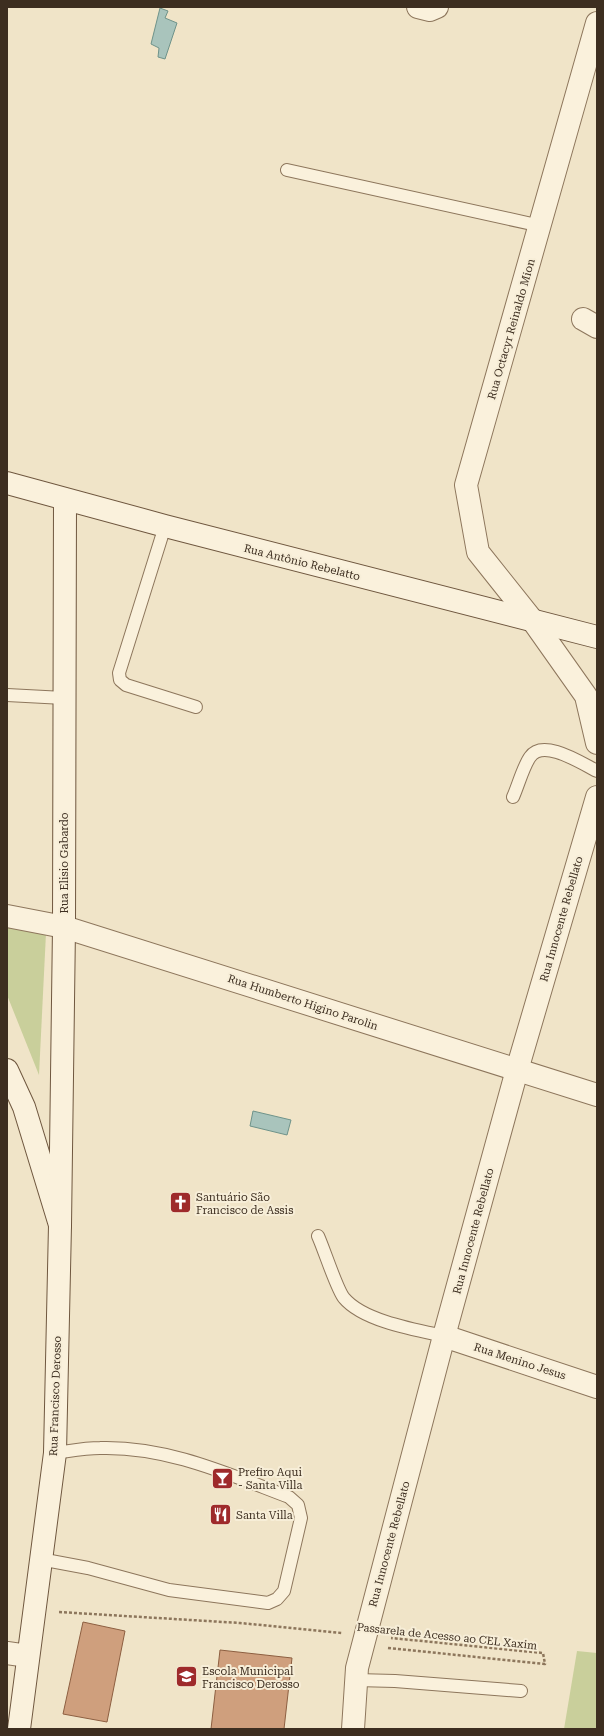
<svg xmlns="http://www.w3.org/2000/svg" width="604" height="1736" font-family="'Roboto Serif',serif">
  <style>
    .green { fill: #c9cf9b }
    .water { fill: #a9c4bc; stroke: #6f938a }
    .building { fill: #cf9f7d; stroke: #8d5f41 }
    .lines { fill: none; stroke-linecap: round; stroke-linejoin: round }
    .lane-casing { stroke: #8d765c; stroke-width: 14 }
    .street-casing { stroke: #8d765c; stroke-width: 24 }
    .secondary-casing { stroke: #6f573f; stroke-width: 24 }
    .path { stroke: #8d765c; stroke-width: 2.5; stroke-dasharray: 3 2; stroke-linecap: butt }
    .lane { stroke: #faf1dc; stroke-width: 12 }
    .street { stroke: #faf1dc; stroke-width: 22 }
    .secondary { stroke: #faf1dc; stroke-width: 22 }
    .labels { text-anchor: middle; stroke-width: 4; stroke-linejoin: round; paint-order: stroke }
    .street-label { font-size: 11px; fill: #3d2e20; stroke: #f7eed8 }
    .poi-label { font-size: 11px; fill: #3d2e20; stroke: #f7eed8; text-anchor: start }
  </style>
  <rect width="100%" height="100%" fill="#f0e4c8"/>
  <g class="green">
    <path d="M7 923 46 933 39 1075 7 995Z"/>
    <path d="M577 1651 597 1653V1729H564Z"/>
  </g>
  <g class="water">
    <path d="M160 8 168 11 165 18 177 23 165 59 158 57 159 48 151 44Z"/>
    <path d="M253 1111 291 1120 287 1135 250 1126Z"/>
  </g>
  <g class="building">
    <path d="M83 1622 125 1631 107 1722 63 1714Z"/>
    <path d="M220 1650 292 1658 284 1729H211Z"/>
  </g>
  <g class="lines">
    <defs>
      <g id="lane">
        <path d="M287 170 541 226"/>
        <path d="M165 526 119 673 120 680 126 685 196 707"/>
        <path d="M7 695 64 698"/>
        <path d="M513 797C518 786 523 767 530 757 543 738 581 763 597 771"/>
        <path d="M318 1236C324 1249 337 1290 344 1298 363 1321 416 1330 444 1336"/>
        <path d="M40 1559 88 1568 169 1590 268 1603 277 1599 284 1591 301 1518 298 1505 289 1497C228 1474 167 1446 100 1448 85 1448 70 1451 55 1453"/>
        <path d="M356 1680 395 1681 521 1691"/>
      </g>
      <g id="street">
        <path d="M418 7 430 10 437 7"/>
        <path d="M597 23 466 485 478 552 533 621 586 696 597 743"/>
        <path d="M583 319 597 327"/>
        <path d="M7 916 64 927 597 1095"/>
        <path d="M444 1336 597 1387"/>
        <path d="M7 1653 28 1656"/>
        <path d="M353 1729 357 1668 444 1336 517 1070 597 797"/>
      </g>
      <g id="secondary">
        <path d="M7 483 165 526 597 637"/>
        <path d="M7 1070 24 1107 60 1225 55 1453 19 1729"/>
        <path d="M60 1225 64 927 65 500"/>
      </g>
    </defs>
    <use href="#lane" class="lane-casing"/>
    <use href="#street" class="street-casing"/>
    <use href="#secondary" class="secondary-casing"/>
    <g class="path">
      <path d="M59 1612 240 1623 342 1633"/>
      <path d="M388 1648 545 1664 543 1653 391 1638"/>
    </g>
    <use href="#lane" class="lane"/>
    <use href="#street" class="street"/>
    <use href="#secondary" class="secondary"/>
  </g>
  <defs>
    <symbol id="church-square" viewBox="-11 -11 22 22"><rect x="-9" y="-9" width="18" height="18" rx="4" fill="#9e2a2b" stroke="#f7eed8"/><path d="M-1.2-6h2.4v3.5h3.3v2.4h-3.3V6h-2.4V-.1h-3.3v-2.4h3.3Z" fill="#fff"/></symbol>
    <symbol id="bar-square" viewBox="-11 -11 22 22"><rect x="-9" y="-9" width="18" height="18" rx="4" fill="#9e2a2b" stroke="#f7eed8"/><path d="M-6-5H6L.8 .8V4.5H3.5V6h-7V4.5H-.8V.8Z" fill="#fff"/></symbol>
    <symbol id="restaurant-square" viewBox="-11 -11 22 22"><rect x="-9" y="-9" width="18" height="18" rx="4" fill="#9e2a2b" stroke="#f7eed8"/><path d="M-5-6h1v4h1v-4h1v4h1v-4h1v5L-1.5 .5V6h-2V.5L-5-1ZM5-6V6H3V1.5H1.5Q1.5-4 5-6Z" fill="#fff"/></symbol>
    <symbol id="school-square" viewBox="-11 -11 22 22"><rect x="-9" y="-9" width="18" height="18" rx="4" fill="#9e2a2b" stroke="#f7eed8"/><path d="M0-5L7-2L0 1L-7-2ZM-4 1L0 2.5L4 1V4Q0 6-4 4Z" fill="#fff"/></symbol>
  </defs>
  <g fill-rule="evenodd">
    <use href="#church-square" x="168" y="1190" width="25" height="25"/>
    <use href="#bar-square" x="210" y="1466" width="25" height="25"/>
    <use href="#restaurant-square" x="208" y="1502" width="25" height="25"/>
    <use href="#school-square" x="174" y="1664" width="25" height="25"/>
  </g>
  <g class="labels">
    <g class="street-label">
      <text transform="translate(511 329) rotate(-74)" y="4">Rua Octacyr Reinaldo Mion</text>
      <text transform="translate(302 562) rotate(14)" y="4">Rua Antônio Rebelatto</text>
      <text transform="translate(64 863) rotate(-90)" y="4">Rua Elisio Gabardo</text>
      <text transform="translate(561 919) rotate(-74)" y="4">Rua Innocente Rebellato</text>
      <text transform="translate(303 1002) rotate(18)" y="4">Rua Humberto Higino Parolin</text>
      <text transform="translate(473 1231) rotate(-75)" y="4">Rua Innocente Rebellato</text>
      <text transform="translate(520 1361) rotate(18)" y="4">Rua Menino Jesus</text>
      <text transform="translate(55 1396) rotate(-88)" y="4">Rua Francisco Derosso</text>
      <text transform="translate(389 1544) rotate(-75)" y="4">Rua Innocente Rebellato</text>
      <text transform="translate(447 1636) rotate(6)" y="4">Passarela de Acesso ao CEL Xaxim</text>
    </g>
    <g class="poi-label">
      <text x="196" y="1201">Santuário São<tspan x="196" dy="13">Francisco de Assis</tspan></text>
      <text x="238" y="1476">Prefiro Aqui<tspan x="238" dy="13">- Santa Villa</tspan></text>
      <text x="236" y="1519">Santa Villa</text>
      <text x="202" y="1675">Escola Municipal<tspan x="202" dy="13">Francisco Derosso</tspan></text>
    </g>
  </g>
  <rect width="604" height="1736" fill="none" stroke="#3d2e20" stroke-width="16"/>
</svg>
